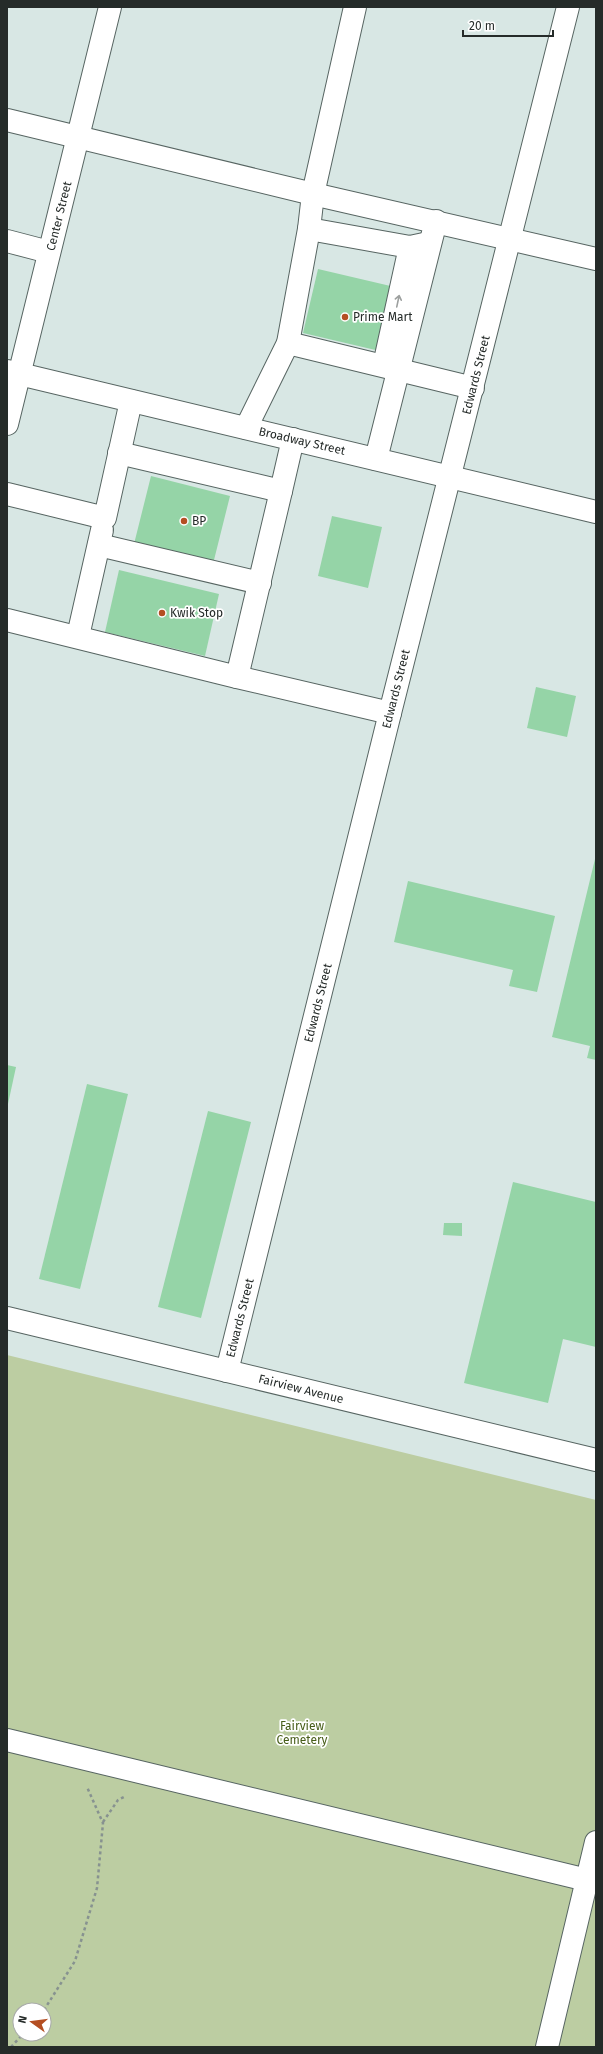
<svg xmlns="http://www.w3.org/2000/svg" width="603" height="2054" font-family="'Fira Sans',sans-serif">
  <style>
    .green { fill: #bccda2; fill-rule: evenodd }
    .building { fill: #95d4a7 }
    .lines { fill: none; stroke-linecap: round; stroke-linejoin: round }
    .minor-casing { stroke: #576562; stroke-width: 24 }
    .major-casing { stroke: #576562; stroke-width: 24 }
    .path { stroke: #879290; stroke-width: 2.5; stroke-dasharray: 3 3; stroke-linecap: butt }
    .minor { stroke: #fff; stroke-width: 22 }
    .major { stroke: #fff; stroke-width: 22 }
    .oneway { stroke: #9da09f }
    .poi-dot { fill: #b44e22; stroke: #fff; stroke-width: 1.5 }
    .labels { text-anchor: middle; stroke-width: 3.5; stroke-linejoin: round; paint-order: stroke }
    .street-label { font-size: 12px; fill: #252b29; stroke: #fff }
    .poi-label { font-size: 12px; fill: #252b29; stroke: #fff; text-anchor: start }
    .park-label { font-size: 12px; fill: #475d19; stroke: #fff }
  </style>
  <rect width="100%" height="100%" fill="#d8e7e4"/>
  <path class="green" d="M7 1355 596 1500V2047H7ZM20 2010H44V2034H20Z"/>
  <g class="building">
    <path d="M318 269 399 288 384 352 303 333Z"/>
    <path d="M151 476 230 496 213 564 134 544Z"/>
    <path d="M332 516 382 527 368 588 318 576Z"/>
    <path d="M119 570 219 594 205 656 105 632Z"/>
    <path d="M536 687 576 696 567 737 527 728Z"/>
    <path d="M595 859H596V1060L587 1058 590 1046 552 1037Z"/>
    <path d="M408 881 555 916 537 992 509 986 513 970 394 942Z"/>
    <path d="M7 1065 16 1067 8 1104H7Z"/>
    <path d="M87 1084 128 1094 80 1289 39 1279Z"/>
    <path d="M208 1111 251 1122 201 1318 158 1307Z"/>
    <path d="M513 1182 596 1202V1347L563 1339 548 1403 464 1383Z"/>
    <path d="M444 1223H462V1236L443 1235Z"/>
  </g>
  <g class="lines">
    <defs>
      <g id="minor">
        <path d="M7 120 313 194 596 259"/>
        <path d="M309 229 410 247 424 244"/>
        <path d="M7 241 49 252"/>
        <path d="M288 343 473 388"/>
        <path d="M384 365 410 247"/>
        <path d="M7 424 110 7"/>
        <path d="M246 428 288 343 309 229 313 194 355 7"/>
        <path d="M119 453 281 491 293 439"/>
        <path d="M376 459 436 221"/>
        <path d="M7 494 105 518 131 401"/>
        <path d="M99 545 260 583"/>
        <path d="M7 620 237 677 281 491"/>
        <path d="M78 636 102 530"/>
        <path d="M237 677 390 713"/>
        <path d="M7 1318 596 1460"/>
        <path d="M227 1371 390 713 568 7"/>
        <path d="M7 1740 587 1880"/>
        <path d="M547 2047 596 1842"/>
      </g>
      <path id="major" d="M7 371 596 512"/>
    </defs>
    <use href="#minor" class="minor-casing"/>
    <use href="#major" class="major-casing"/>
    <g class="path">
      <path d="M103 1822 118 1800 126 1796"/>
      <path d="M44 2010 75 1961 97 1888 103 1823 87 1787"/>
      <path d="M11 2047 23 2034"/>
    </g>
    <use href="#minor" class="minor"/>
    <use href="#major" class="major"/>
  </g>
  <defs><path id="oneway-shaft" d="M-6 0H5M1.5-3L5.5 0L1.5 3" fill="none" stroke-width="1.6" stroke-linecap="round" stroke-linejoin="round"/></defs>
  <use class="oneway" href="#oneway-shaft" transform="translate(398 301) rotate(-78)"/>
  <g class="poi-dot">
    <circle cx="345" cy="317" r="4"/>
    <circle cx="184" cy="521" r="4"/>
    <circle cx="162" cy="613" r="4"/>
  </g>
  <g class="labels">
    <g class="street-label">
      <text transform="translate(59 216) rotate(-76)" y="4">Center Street</text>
      <text transform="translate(476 375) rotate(-76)" y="4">Edwards Street</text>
      <text transform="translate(302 441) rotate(13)" y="4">Broadway Street</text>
      <text transform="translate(396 689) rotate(-76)" y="4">Edwards Street</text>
      <text transform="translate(318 1003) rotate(-76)" y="4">Edwards Street</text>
      <text transform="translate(240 1318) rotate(-76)" y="4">Edwards Street</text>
      <text transform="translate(301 1389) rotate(14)" y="4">Fairview Avenue</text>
    </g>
    <g class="poi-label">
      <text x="353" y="321">Prime Mart</text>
      <text x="192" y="525">BP</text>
      <text x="170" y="617">Kwik Stop</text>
    </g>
    <g class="park-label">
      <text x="302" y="1730">Fairview<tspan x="302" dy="14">Cemetery</tspan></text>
    </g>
  </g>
  <rect width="603" height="2054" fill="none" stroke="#252b29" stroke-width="16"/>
  <g transform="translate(32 2022) rotate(284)"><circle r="19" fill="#ffffff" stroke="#a8aaa9"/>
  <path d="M0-3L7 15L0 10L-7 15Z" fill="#b44e22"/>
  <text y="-6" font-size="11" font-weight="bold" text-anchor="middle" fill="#252b29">N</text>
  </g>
  <path d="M463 30v6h90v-6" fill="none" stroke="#252b29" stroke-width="2"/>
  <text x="469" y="30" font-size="12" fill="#252b29" stroke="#ffffff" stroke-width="3" paint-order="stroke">20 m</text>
</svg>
